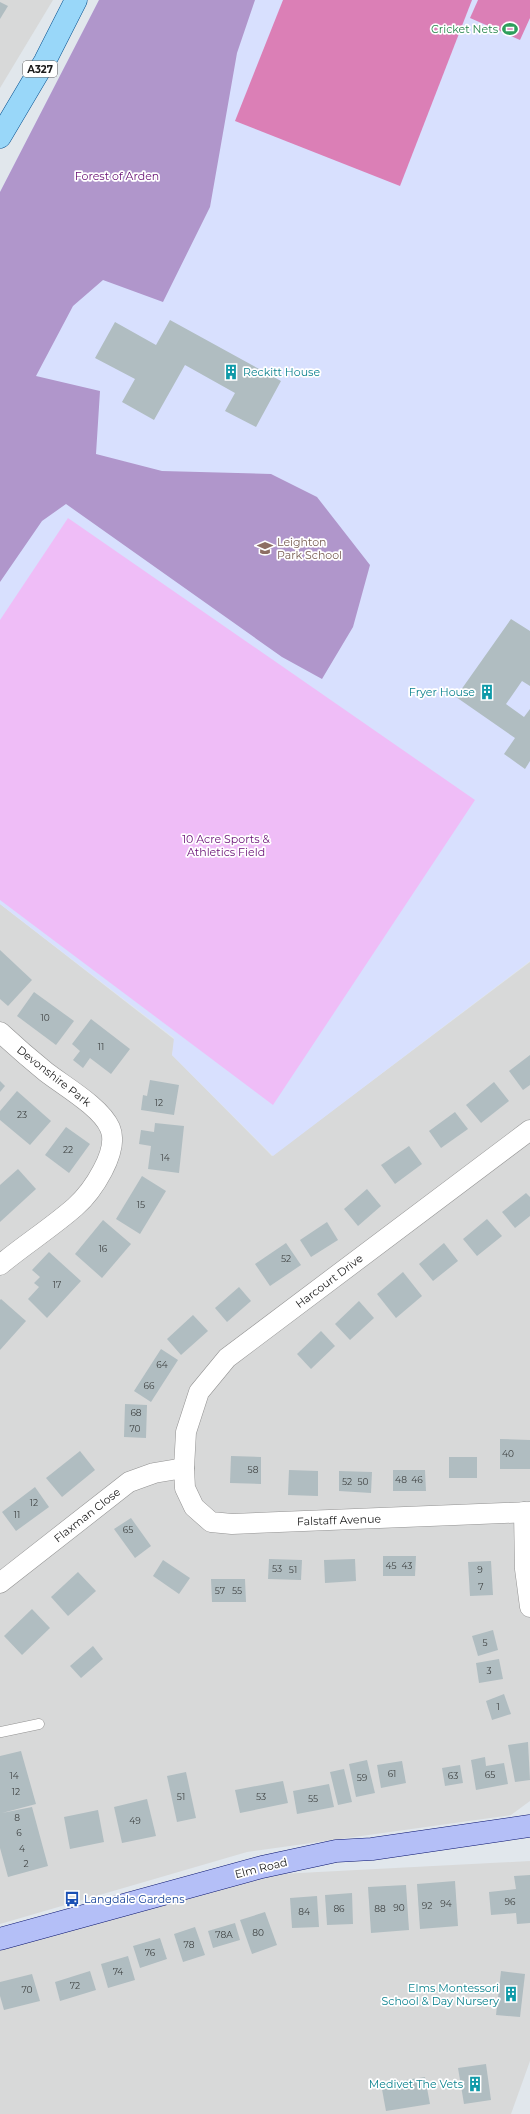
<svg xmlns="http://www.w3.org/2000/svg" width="530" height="2114" font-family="Montserrat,sans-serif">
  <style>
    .residential { fill: #d8d9d9 }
    .education { fill: #d8e0fe }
    .forest { fill: #b096cb }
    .park { fill: #efbdf7 }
    .pitch { fill: #db7fb6 }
    .building { fill: #b0bdc1 }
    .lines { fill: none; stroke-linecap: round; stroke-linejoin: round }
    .service-casing { stroke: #929292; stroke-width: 11 }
    .minor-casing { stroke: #929292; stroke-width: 21 }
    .secondary-casing { stroke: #07126d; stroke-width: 23 }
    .primary-casing { stroke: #044f8e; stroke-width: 23 }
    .service { stroke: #fff; stroke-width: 10 }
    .minor { stroke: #fff; stroke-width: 20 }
    .secondary { stroke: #b4bff7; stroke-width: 22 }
    .primary { stroke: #99d7f9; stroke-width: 22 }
    .labels { text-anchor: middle; stroke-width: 3.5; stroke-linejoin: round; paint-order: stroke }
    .number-label { font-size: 9px; fill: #404444 }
    .shield { fill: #fff; stroke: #5f5f5f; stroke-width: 1 }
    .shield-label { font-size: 10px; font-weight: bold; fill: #1b1b1b }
    .leisure-label { font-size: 11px; fill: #27864d; stroke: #fff; text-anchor: end }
    .park-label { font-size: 11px; fill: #670e74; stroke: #fff }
    .culture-label { font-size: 11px; fill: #0d838f; stroke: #fff; text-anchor: end }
    .education-label { font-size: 11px; fill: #785e54; stroke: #fff; text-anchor: start }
    .street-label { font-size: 11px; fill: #1b1b1b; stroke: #fff }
    .transit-label { font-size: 11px; fill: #164399; stroke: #fff; text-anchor: start }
  </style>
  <rect width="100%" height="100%" fill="#e1e7ec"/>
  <g class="residential">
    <path d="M0 0H53L0 88Z"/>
    <path d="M0 904 175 1040 172 1055 272 1156 530 962V1801L511 1815 247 1852 0 1924Z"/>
    <path d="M530 1861V2061L511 2114H0V1946L261 1875Z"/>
  </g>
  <path class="education" d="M99 0H530V961L273 1156 172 1055 174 1038 0 904V192Z"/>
  <path class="forest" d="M99 0H255L237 53 210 207 163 302 103 280 73 306 36 376 100 391 96 454 162 471 271 474 317 497 370 565 353 627 322 679 282 657 66 504 42 521 0 582V192Z"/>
  <path class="park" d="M68 518 475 800 273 1105 0 900V620Z"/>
  <g class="pitch">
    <path d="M283 0H472L400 186 235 121Z"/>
    <path d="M478 0H530V18L520 40 470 18Z"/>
  </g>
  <g class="building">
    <path d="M0 2 8 6 0 19Z"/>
    <path d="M170 320 281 381 256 427 225 411 235 393 185 365 154 420 122 402 135 379 95 358 115 322 156 345Z"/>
    <path d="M511 619 530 631V686L522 681 506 704 524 717 530 709V761L525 769 504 754 515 738 456 697Z"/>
    <path d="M0 950 32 980 8 1006 0 999Z"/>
    <path d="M34 992 74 1021 56 1045 17 1016Z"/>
    <path d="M91 1019 130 1049 111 1074 90 1058 83 1068 73 1060 80 1051 72 1044Z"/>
    <path d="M530 1055V1085L523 1090 509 1071Z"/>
    <path d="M150 1080 179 1085 174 1115 141 1110 143 1095 147 1096Z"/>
    <path d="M0 1081 5 1086 0 1092Z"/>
    <path d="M494 1082 509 1101 481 1123 466 1105Z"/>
    <path d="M17 1091 51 1121 30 1145 0 1120V1111Z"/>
    <path d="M455 1112 468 1129 441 1148 429 1131Z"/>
    <path d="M155 1123 184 1126 179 1173 148 1169 151 1146 139 1144 141 1130 154 1132Z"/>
    <path d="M66 1127 90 1144 69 1173 45 1155Z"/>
    <path d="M409 1146 422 1164 395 1184 381 1165Z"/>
    <path d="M18 1169 36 1189 0 1222V1185Z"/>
    <path d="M142 1176 166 1191 140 1234 116 1219Z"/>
    <path d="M367 1189 381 1206 358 1226 344 1209Z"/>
    <path d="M526 1193 530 1197V1216L515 1228 502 1212Z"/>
    <path d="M487 1219 502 1236 477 1256 463 1239Z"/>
    <path d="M103 1220 131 1244 102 1278 75 1254Z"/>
    <path d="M327 1222 338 1240 311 1257 300 1240Z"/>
    <path d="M286 1243 301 1265 270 1286 255 1264Z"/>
    <path d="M444 1243 458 1261 433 1281 419 1264Z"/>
    <path d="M49 1252 81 1281 47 1318 28 1299 39 1287 34 1283 40 1277 32 1270Z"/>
    <path d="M403 1272 422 1296 396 1318 377 1294Z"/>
    <path d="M239 1287 251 1301 227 1322 215 1308Z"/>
    <path d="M1 1299 26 1321 0 1350V1300Z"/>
    <path d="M359 1301 374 1318 350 1340 335 1324Z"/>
    <path d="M193 1315 208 1331 181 1355 167 1339Z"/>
    <path d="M321 1331 335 1346 311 1369 297 1354Z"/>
    <path d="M161 1349 178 1360 151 1402 134 1391Z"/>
    <path d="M125 1404 147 1405 146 1438 124 1437Z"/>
    <path d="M500 1439 530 1440V1469H500Z"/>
    <path d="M80 1451 95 1470 62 1497 46 1478Z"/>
    <path d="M231 1456 261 1457V1484L230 1483Z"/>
    <rect x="449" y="1457" width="28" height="21"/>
    <path d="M289 1470 318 1471V1496L288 1495Z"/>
    <path d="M393 1470H425L426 1491H393Z"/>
    <path d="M339 1471 372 1472 371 1493 339 1491Z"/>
    <path d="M35 1487 49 1507 16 1531 2 1512Z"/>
    <path d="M131 1518 151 1546 135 1558 114 1529Z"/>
    <path d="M383 1556H416L415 1576H383Z"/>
    <path d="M269 1559 302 1560 301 1580 268 1579Z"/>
    <path d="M355 1559 356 1581 325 1583 324 1560Z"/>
    <path d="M163 1560 190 1578 179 1594 153 1576Z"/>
    <path d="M491 1561 493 1595 470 1596 468 1562Z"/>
    <path d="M78 1572 96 1591 68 1616 51 1597Z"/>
    <path d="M211 1579H245L246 1602H212Z"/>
    <path d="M32 1609 50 1628 22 1655 4 1636Z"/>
    <path d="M493 1630 498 1650 478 1656 472 1636Z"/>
    <path d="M93 1646 103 1659 81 1678 70 1666Z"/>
    <path d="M499 1659 503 1679 479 1683 476 1663Z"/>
    <path d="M504 1694 511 1714 492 1720 486 1701Z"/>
    <path d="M528 1742 530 1780 515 1782 508 1745Z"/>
    <path d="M21 1751 36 1804 2 1813 32 1807 48 1866 8 1877 0 1848V1756Z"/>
    <path d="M485 1757 486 1766 504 1763 508 1784 476 1790 471 1760Z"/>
    <path d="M367 1760 375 1793 356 1797 349 1764Z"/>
    <path d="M402 1761 406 1783 381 1788 377 1765Z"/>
    <path d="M460 1765 463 1783 445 1786 442 1768Z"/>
    <path d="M344 1769 352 1802 338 1805 330 1772Z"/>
    <path d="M186 1772 196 1818 177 1822 167 1776Z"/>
    <path d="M283 1781 288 1803 240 1813 235 1790Z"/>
    <path d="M329 1784 334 1807 297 1814 293 1791Z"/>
    <path d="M147 1799 156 1836 122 1843 114 1807Z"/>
    <path d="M98 1810 104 1842 70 1849 64 1817Z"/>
    <path d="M530 1875V1923L517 1924 516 1913 491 1915 489 1892 516 1889 514 1876Z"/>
    <path d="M455 1881 458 1926 420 1929 417 1884Z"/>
    <path d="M406 1885 409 1930 371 1933 368 1887Z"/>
    <path d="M352 1893 353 1924 327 1925 325 1895Z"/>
    <path d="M317 1896 319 1927 292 1928 290 1898Z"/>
    <path d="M265 1912 277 1945 252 1954 240 1920Z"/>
    <path d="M235 1923 240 1940 213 1948 208 1931Z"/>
    <path d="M195 1927 205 1955 183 1962 174 1934Z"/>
    <path d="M160 1938 167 1959 140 1968 133 1946Z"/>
    <path d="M128 1956 135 1980 108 1988 101 1964Z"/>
    <path d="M90 1971 96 1990 60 2001 55 1982Z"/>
    <path d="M501 1971 525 1974 520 2017 496 2015Z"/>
    <path d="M32 1974 40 2001 4 2010 0 1996V1982Z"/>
    <path d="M486 2064 491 2100 464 2104 458 2068Z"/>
    <path d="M425 2077 430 2104 386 2111 381 2084Z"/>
  </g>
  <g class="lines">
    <defs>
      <path id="service" d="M1 1732 39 1724"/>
      <g id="minor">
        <path d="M0 1032C15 1046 30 1059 46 1072 64 1086 101 1107 110 1128 120 1151 92 1192 75 1207 51 1228 24 1245 0 1265"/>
        <path d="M530 1130 227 1358 199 1392 186 1432 184 1468 185 1488 194 1507 211 1522 232 1524 530 1512"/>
        <path d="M524 1512 525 1569 530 1607"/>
        <path d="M0 1583 129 1482 154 1473 184 1468"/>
      </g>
      <path id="secondary" d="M0 1939 262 1867 336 1851 372 1849 530 1826"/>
      <path id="primary" d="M0 137 45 61 76 0"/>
    </defs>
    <use href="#service" class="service-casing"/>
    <use href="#minor" class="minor-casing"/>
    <use href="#secondary" class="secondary-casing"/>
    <use href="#primary" class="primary-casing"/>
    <use href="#service" class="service"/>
    <use href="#minor" class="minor"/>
    <use href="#secondary" class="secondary"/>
    <use href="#primary" class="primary"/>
  </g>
  <defs>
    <symbol id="stadium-bare" viewBox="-9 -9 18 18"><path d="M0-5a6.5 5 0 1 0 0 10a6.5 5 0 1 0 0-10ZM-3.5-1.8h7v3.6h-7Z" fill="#2e9e5b" stroke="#fff" stroke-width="2.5" paint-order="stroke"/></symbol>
    <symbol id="building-bare" viewBox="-9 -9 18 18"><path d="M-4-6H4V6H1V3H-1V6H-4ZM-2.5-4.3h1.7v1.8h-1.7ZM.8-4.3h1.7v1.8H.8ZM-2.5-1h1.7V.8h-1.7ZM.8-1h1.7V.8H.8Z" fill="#0f9aa8" stroke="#fff" stroke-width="2.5" paint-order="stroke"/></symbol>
    <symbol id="school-bare" viewBox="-9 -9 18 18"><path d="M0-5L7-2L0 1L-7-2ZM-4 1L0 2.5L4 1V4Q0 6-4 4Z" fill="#8d6e63" stroke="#fff" stroke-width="2.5" paint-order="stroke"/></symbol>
    <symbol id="bus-bare" viewBox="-9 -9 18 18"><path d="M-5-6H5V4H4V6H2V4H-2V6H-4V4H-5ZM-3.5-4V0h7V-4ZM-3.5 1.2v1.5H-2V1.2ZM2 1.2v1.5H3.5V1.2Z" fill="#1a4fb4" stroke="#fff" stroke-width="2.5" paint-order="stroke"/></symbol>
  </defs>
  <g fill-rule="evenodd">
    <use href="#stadium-bare" x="499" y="18" width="22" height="22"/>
    <use href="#building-bare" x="220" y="361" width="22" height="22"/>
    <use href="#school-bare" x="254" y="537" width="22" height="22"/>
    <use href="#building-bare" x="476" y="681" width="22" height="22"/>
    <use href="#bus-bare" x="61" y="1888" width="22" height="22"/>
    <use href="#building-bare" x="500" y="1983" width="22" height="22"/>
    <use href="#building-bare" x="464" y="2073" width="22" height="22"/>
  </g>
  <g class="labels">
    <g class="number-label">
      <text x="45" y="1021">10</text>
      <text x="101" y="1050">11</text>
      <text x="159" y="1106">12</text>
      <text x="22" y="1118">23</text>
      <text x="68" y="1153">22</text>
      <text x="165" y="1161">14</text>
      <text x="141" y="1208">15</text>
      <text x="103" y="1252">16</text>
      <text x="286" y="1262">52</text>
      <text x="57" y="1288">17</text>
      <text x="162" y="1368">64</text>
      <text x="149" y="1389">66</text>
      <text x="136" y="1416">68</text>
      <text x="135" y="1432">70</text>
      <text x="508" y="1457">40</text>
      <text x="253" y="1473">58</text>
      <text x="401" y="1483">48</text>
      <text x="417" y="1483">46</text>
      <text x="347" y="1485">52</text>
      <text x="363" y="1485">50</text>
      <text x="34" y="1506">12</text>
      <text x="17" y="1518">11</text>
      <text x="128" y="1533">65</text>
      <text x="391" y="1569">45</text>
      <text x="407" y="1569">43</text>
      <text x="277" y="1572">53</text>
      <text x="293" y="1573">51</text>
      <text x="480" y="1573">9</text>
      <text x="481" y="1590">7</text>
      <text x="220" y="1594">57</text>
      <text x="237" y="1594">55</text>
      <text x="485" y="1646">5</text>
      <text x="489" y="1674">3</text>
      <text x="498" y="1710">1</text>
      <text x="392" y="1777">61</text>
      <text x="490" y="1778">65</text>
      <text x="14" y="1779">14</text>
      <text x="453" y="1779">63</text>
      <text x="362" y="1781">59</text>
      <text x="16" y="1795">12</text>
      <text x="181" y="1800">51</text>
      <text x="261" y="1800">53</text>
      <text x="313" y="1802">55</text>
      <text x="17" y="1821">8</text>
      <text x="135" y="1824">49</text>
      <text x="19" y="1836">6</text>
      <text x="22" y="1852">4</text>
      <text x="26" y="1867">2</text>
      <text x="510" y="1905">96</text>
      <text x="446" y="1907">94</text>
      <text x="427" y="1909">92</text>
      <text x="399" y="1911">90</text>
      <text x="339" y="1912">86</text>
      <text x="380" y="1912">88</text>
      <text x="304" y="1915">84</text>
      <text x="258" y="1936">80</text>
      <text x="224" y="1938">78A</text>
      <text x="189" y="1948">78</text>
      <text x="150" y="1956">76</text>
      <text x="118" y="1975">74</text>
      <text x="75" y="1989">72</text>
      <text x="27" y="1993">70</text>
    </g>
    <rect class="shield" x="23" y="61" width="34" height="16" rx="3"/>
    <g class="shield-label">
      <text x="40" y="73">A327</text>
    </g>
    <g class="leisure-label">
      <text x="498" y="33">Cricket Nets</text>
    </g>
    <g class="park-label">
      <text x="117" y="180">Forest of Arden</text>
      <text x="226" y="843">10 Acre Sports &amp;<tspan x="226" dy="13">Athletics Field</tspan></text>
    </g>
    <g class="culture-label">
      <text x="243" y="376" text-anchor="start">Reckitt House</text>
      <text x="475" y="696">Fryer House</text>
      <text x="499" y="1992">Elms Montessori<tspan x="499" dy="13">School &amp; Day Nursery</tspan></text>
      <text x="463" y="2088">Medivet The Vets</text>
    </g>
    <g class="education-label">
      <text x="277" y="546">Leighton<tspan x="277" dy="13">Park School</tspan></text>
    </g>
    <g class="street-label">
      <text transform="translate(54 1076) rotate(38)" y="4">Devonshire Park</text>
      <text transform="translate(329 1281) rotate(-37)" y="4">Harcourt Drive</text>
      <text transform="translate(87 1515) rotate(-38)" y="4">Flaxman Close</text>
      <text transform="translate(339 1520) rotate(-2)" y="4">Falstaff Avenue</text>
      <text transform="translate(261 1868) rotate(-14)" y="4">Elm Road</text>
    </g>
    <g class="transit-label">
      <text x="84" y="1903">Langdale Gardens</text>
    </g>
  </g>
</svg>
